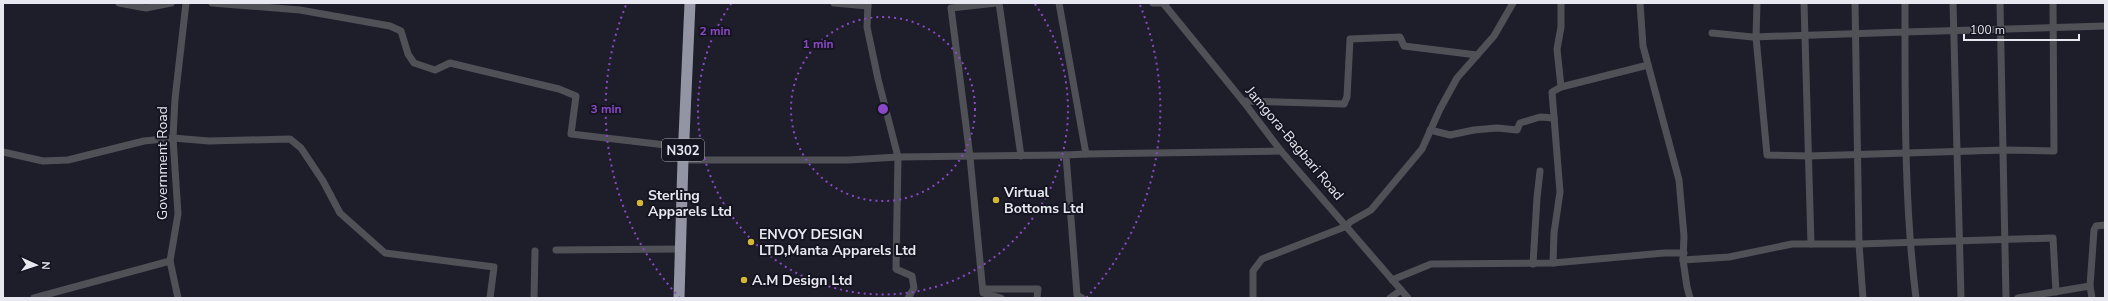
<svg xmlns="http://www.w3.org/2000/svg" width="2108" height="301" font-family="'Nunito Sans',sans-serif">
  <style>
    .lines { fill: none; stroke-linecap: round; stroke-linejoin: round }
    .minor { stroke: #505057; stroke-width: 7 }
    .highway { stroke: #9394a4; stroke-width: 11 }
    .ring { fill: none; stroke: #8b48c6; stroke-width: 2; stroke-dasharray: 2 4 }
    .poi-dot { fill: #d3b635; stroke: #151521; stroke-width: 1.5 }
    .labels { text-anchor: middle; stroke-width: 4; stroke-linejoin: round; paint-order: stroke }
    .shield { fill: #151521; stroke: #a9a9b3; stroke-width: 1 }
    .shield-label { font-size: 13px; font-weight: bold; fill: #e8e8f1 }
    .street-label { font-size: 14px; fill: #e8e8f1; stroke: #151521 }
    .poi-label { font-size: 14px; font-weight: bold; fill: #e8e8f1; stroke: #151521; text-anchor: start }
    .centre { fill: #8b48c6; stroke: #151521; stroke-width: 2 }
    .ring-label { font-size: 12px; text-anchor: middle; font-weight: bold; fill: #8b48c6; stroke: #151521; stroke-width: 4; stroke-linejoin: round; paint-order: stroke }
  </style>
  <rect width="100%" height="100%" fill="#1e1e2b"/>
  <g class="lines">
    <g class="minor">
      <path d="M119 3 146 8 171 3"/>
      <path d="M212 3 300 10 390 26 401 31 408 54 414 63 435 70 450 63 559 89 576 96 571 134 683 147"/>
      <path d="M834 3 868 6"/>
      <path d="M868 3 867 27 878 79 898 157 896 269 912 276 914 288 908 298"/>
      <path d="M996 3 951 8 970 157 983 293 1001 298"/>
      <path d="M999 3 1021 156"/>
      <path d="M1059 3 1086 154 1066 155 1077 295 1082 298"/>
      <path d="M1153 3H1166"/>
      <path d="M1163 3 1243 101 1281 151 1408 298"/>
      <path d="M1640 3 1643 46 1679 180 1684 236 1683 260 1687 287 1690 298"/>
      <path d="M1757 3 1756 37 1767 155 1809 156 2004 150 2054 151 2053 3"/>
      <path d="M1804 3 1811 244"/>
      <path d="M1855 3 1859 244 1863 298"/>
      <path d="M1953 3 1961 298"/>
      <path d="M2000 3 2006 298"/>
      <path d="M1712 33 1753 37 1905 32V3"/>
      <path d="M1561 87 1648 65"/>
      <path d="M1243 101 1344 104 1347 97 1350 39 1400 37 1404 46 1477 55"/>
      <path d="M1430 130 1450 135 1474 130 1497 128 1517 130 1520 123 1540 117 1554 118"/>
      <path d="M3 152 43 161 68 160 144 141 173 138 209 141 290 139 301 148 323 181 340 213 385 253 494 267 490 298"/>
      <path d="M1086 154 1281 151"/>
      <path d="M683 160H848L898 157 1066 155"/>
      <path d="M556 250 681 249"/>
      <path d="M1683 260 1729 257 1792 244H1859L2053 238 2056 292"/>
      <path d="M1553 263 1554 233 1560 192 1552 92 1561 87 1557 49 1561 27V3"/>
      <path d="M1533 264 1537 198 1540 171"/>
      <path d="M1392 280 1431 264 1553 263 1664 253H1684"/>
      <path d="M2090 286 2092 298"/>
      <path d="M983 289H1038L1037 298"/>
      <path d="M34 298 170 261"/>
      <path d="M178 298 170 261 178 214 173 138 175 99 186 3"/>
      <path d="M534 298 535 251"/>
      <path d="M1253 298V271L1262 259 1347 226 1350 222 1371 210 1422 149 1440 109 1457 78 1494 36 1513 3"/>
      <path d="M1390 298 1401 290"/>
      <path d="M1916 298C1905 209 1905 121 1905 32L2105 26"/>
      <path d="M2018 298 2090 286 2094 230 2096 226 2105 225"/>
    </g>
    <path class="highway" d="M679 298 683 160 690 3"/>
  </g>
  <g class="ring">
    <circle cx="883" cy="109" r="92"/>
    <path d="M1035 4A185 185 0 1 1 731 4"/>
    <path d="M680 298A277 277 0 0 1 626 5M1140 5A277 277 0 0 1 1086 298"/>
  </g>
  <g class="poi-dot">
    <circle cx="996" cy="200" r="4"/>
    <circle cx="640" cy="203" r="4"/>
    <circle cx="751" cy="242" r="4"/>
    <circle cx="744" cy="280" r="4"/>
  </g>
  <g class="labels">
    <rect class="shield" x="662" y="139" width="42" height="22" rx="3"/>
    <g class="shield-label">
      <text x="683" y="155">N302</text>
    </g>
    <g class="street-label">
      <text transform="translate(1295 143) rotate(50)" y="5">Jamgora-Bagbari Road</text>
      <text transform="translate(162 163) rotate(-90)" y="5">Government Road</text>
    </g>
    <g class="poi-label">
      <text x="1004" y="197">Virtual<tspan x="1004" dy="16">Bottoms Ltd</tspan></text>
      <text x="648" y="200">Sterling<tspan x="648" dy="16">Apparels Ltd</tspan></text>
      <text x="759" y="239">ENVOY DESIGN<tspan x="759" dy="16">LTD,Manta Apparels Ltd</tspan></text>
      <text x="752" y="285">A.M Design Ltd</text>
    </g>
  </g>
  <circle cx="883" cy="109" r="6" class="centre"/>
  <g class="ring-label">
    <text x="715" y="35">2 min</text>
    <text x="818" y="48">1 min</text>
    <text x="606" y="113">3 min</text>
  </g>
  <rect width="2108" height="301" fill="none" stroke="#e8e8f1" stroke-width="8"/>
  <g transform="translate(36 265) rotate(93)" stroke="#151521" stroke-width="3" paint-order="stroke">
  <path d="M0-3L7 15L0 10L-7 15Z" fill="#e8e8f1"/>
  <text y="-6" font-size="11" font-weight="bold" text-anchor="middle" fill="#e8e8f1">N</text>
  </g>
  <path d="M1964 34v6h115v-6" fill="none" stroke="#e8e8f1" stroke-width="2"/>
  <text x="1970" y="34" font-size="12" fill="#e8e8f1" stroke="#151521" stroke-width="3" paint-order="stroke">100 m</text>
</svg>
